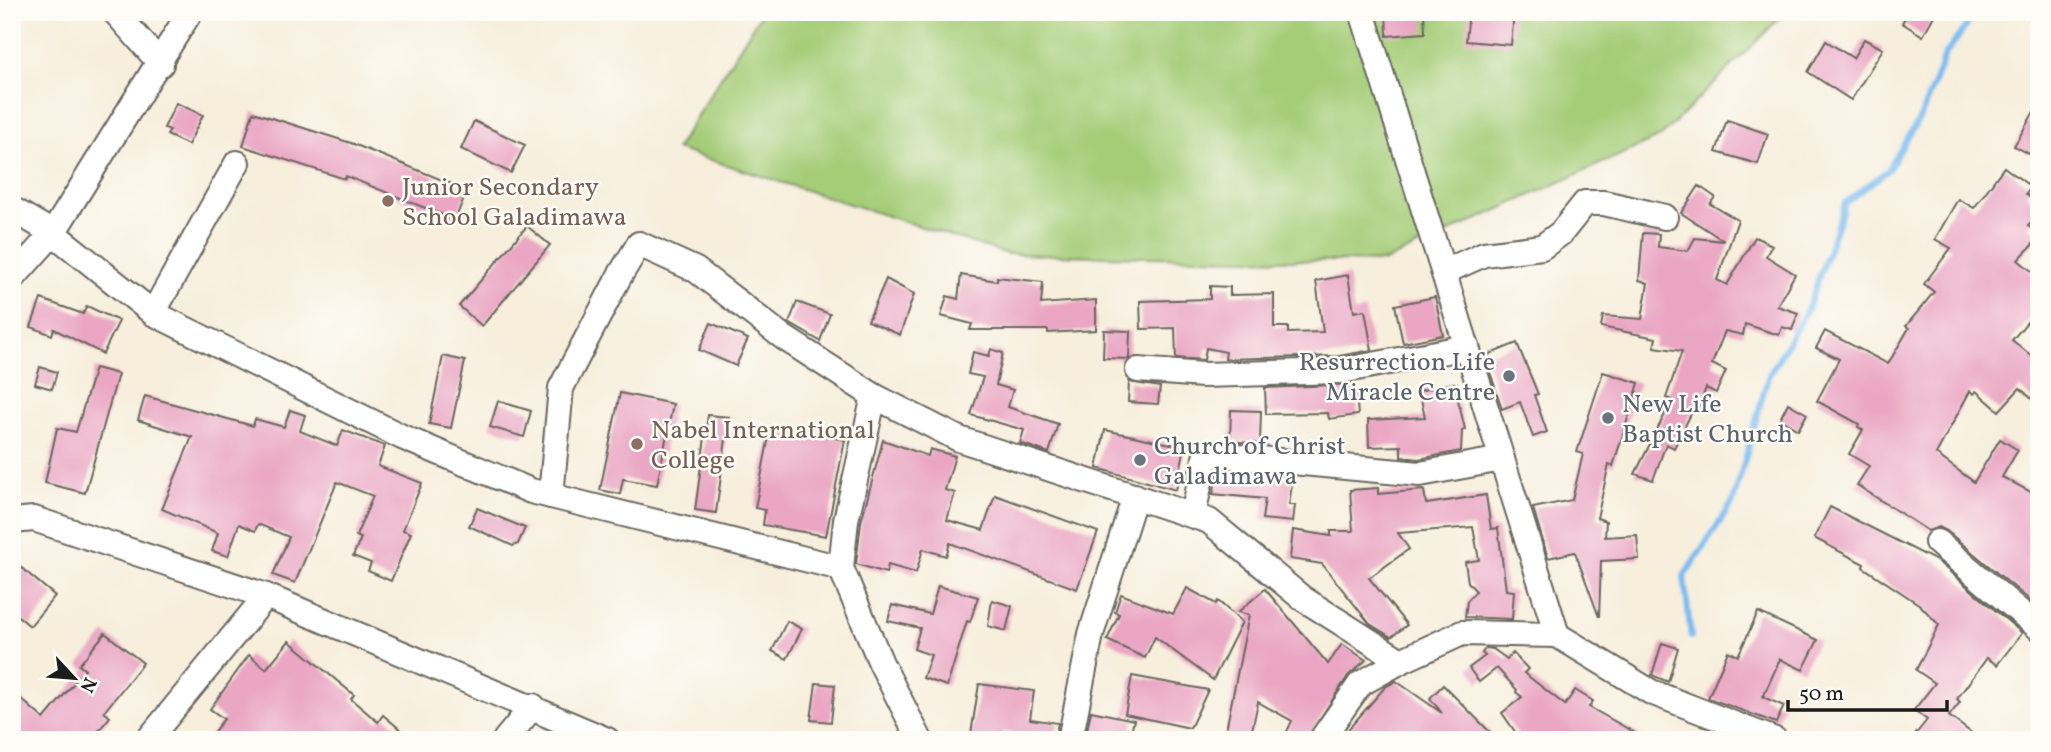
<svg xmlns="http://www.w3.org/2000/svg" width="2051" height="752" font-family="Vollkorn,serif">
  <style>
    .green { fill: #a5cd78; stroke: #60744a; stroke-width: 2 }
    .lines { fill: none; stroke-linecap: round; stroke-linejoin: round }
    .stream { stroke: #7cbbf0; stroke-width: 6 }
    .building { fill: #eaa6c3 }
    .minor-casing { stroke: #69665f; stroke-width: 28 }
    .minor { stroke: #fff; stroke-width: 24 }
    .education-dot { fill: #8d6e63; stroke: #fdfcf7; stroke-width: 2.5 }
    .worship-dot { fill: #6b7280; stroke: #fdfcf7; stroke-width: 2.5 }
    .labels { text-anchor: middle; stroke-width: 5; stroke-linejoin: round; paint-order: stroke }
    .education-label { font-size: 26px; fill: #785e54; stroke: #fdfcf7; text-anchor: start }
    .worship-label { font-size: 26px; fill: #5b616d; stroke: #fdfcf7; text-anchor: start }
  </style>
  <rect width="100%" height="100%" fill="#fdfcf7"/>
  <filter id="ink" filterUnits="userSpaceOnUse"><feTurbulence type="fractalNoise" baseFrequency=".0143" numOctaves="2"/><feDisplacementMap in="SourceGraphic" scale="14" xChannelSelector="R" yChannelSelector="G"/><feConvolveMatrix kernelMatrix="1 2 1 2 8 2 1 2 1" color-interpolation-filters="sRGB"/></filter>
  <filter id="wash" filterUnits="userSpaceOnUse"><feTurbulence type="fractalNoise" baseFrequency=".00686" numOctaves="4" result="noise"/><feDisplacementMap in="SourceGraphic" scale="28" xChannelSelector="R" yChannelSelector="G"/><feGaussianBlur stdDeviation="1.57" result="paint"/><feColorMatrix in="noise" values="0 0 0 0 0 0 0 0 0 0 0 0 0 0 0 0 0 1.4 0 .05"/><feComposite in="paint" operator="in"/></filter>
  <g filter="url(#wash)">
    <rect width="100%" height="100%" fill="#f7eedc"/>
    <path class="green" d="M762 12H1786L1660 137 1383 262 1007 254 676 149Z"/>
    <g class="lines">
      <path class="stream" d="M1691 637 1684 576 1733 502 1768 377 1809 306 1845 203 1888 170 1921 116 1945 55 1976 12"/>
    </g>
    <g id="blocks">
      <g class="building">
        <path d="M1386 12H1424L1425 33 1387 36Z"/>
        <path d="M1469 12H1514L1511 45 1466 41Z"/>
        <path d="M1908 12H1936L1923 36 1902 23Z"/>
        <path d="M1864 39 1883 49 1851 100 1808 72 1826 41 1853 58Z"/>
        <path d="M176 103 203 115 188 145 167 135 170 130 164 128Z"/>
        <path d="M2039 103V137L2029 154 2014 146Z"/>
        <path d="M253 112 351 143 467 190 455 220 346 176 345 179 243 146Z"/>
        <path d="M1727 120 1768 134 1758 164 1716 152Z"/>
        <path d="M474 121 525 145 511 173 461 149Z"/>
        <path d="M2004 167 2031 187 2026 194 2039 206V214L2028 226 2039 234V238L2018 260 2039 277V308L2012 340 2039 362V406L2020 388 1999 411 1976 391 1974 394 1970 391 1936 454 1974 482 2000 439 2018 450 2002 477 2039 496V608L1947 531 1939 527 1928 531 1857 485 1869 466 1849 454 1863 430 1858 427 1859 424 1817 401 1839 359 1816 348 1825 331 1888 364 1909 328 1906 326 1934 292 1924 284 1951 248 1935 239 1958 199 1974 208Z"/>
        <path d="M1699 186 1715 197 1710 204 1738 220 1717 280 1727 285 1755 237 1772 245 1766 256 1795 274 1777 306 1798 313 1792 330 1782 327 1779 335 1745 324 1743 335 1725 331 1712 364 1726 371 1716 393 1706 388 1698 409 1694 408 1674 448 1666 444 1653 480 1635 474 1672 400 1666 398 1682 351 1654 347 1656 338 1601 327 1603 316 1642 319 1648 283 1639 280 1643 233 1659 234 1658 247 1688 251 1695 238 1724 241 1681 213Z"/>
        <path d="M527 226 550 245 482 326 459 306Z"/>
        <path d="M961 275 997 281V277L1043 282 1041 304 1096 300V330L1048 333V330H970L972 324 941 316 947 296 958 299Z"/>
        <path d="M1348 275 1354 312 1365 310 1372 350 1339 356 1225 359 1226 352 1206 348 1204 360 1176 358 1175 328 1141 329 1140 301 1210 299V286L1230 287V295L1274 294V327H1288V333L1323 332 1316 281Z"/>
        <path d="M886 279 914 294 900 335 868 321Z"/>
        <path d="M1435 297 1443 335 1403 343 1395 305Z"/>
        <path d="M41 299 83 314 87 306 119 321 103 354 54 329 52 335 31 327Z"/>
        <path d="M797 302 830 314 820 341 789 323Z"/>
        <path d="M711 323 748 339 736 366 699 350Z"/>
        <path d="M1104 330 1130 331 1129 359 1103 358Z"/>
        <path d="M1517 343 1538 394 1534 395 1547 432 1533 437 1520 402 1502 409 1485 356Z"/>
        <path d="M991 349 1003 353 996 385 1013 390 1008 407 1058 424 1049 453 1020 443 1024 430 971 415 983 377 968 374 973 352 989 356Z"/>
        <path d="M443 356 465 361 451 428 429 424Z"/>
        <path d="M40 367 57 372 52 389 35 384Z"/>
        <path d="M95 368 118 374 85 493 45 483 57 428 76 432Z"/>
        <path d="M1603 372 1639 383 1613 466 1609 464 1597 518 1606 521 1605 537 1637 535 1639 559 1601 561 1599 617 1575 552 1548 558 1533 508 1572 500 1583 454 1577 452Z"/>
        <path d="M1129 382 1160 387 1158 404 1128 402Z"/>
        <path d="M1454 383 1465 429 1462 430 1461 451 1419 459 1401 457V446L1369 447 1368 420 1425 417 1419 391Z"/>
        <path d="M1355 384 1358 415 1329 419 1328 413 1266 414 1265 388Z"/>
        <path d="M620 393 673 404 657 485 623 479 620 494 600 490Z"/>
        <path d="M145 396 253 426 255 419 284 427 290 410 305 415 300 431 337 446 343 430 385 446 378 466 422 483 403 530 411 533 391 581 368 571 371 563 353 556 361 538 356 536 373 496 337 482 295 583 273 575 289 537 258 524 255 531 239 524 228 556 212 551 218 533 162 509 192 437 138 420Z"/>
        <path d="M498 401 531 411 524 437 490 427Z"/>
        <path d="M1788 403 1807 414 1798 430 1780 419Z"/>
        <path d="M1231 410 1261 411 1260 444 1230 441Z"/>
        <path d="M708 415 729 417 716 513 695 510Z"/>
        <path d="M771 426 845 440 826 536 763 525 765 510 755 508Z"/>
        <path d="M1105 430 1185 447 1176 490 1097 468Z"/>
        <path d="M883 440 928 456 930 449 955 456 945 490 955 493 947 520 983 530 995 495 1098 532 1077 589 950 543 946 556 923 549 916 573 888 565 886 573 856 564 861 522Z"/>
        <path d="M1218 470 1293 477 1289 505H1295L1293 522 1262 519 1265 499 1213 494Z"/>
        <path d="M1378 488V494L1424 490 1426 504 1486 495 1491 529 1498 528 1506 590 1514 591 1512 619 1465 617 1467 601 1476 591 1468 582 1465 562 1479 560 1473 527 1398 533 1409 549 1369 578 1407 625 1391 637 1370 624 1322 564 1290 559 1293 530 1331 536V531H1353L1350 490Z"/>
        <path d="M1830 507 1937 561 2022 633 1997 665 1987 658 1957 699 1960 702 1949 716 1981 740H1911L1927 720 1914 710 1935 683 1916 670 1939 625 1920 605 1863 567 1864 564 1814 538Z"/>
        <path d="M477 508 525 528 518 544 513 546 469 526Z"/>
        <path d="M12 560 55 596 30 626 12 611Z"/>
        <path d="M938 586 978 597 970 622 967 621 947 686 923 678 931 655 914 649 920 628 888 621 892 605 930 614Z"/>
        <path d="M1187 588 1216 604 1218 601 1242 622 1213 680 1155 637 1145 658 1107 640 1119 614 1115 612 1121 594 1173 614Z"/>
        <path d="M1265 589 1328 664 1342 644 1366 660 1348 676 1306 740H1283L1292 721 1258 702 1250 740H1224L1249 615 1238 612Z"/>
        <path d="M992 600 1012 606 1006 631 988 626Z"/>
        <path d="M1758 612 1818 640 1803 670 1780 659 1763 697 1784 706 1776 723 1708 698 1728 651 1738 656Z"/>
        <path d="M787 621 802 629 787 659 772 651Z"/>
        <path d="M105 633 143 663 104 712 110 717 91 740H12V691L44 719 85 670 79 665Z"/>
        <path d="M289 641 354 695 351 699 378 722 383 715 413 740H207L224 719 210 709 249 655 266 669Z"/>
        <path d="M1662 643 1678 648 1668 682 1652 675Z"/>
        <path d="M1486 648 1493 649 1507 659 1513 653 1528 669 1524 673 1565 705 1575 690 1593 701 1589 707 1648 740H1521L1502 713 1522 697 1516 692 1517 690 1497 668 1479 682 1469 668 1485 656 1482 653Z"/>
        <path d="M1132 676 1208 690 1190 728 1125 714Z"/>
        <path d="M1396 681 1442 713 1430 698 1443 685 1498 740H1339L1385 687Z"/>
        <path d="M816 683 835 685 831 722 811 720Z"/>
        <path d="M979 684 1034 691 1030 719 1058 723 1055 739 1002 732 1001 740H970Z"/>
        <path d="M1091 711 1134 720 1129 740H1085Z"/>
      </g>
    </g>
  </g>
  <g filter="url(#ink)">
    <use href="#blocks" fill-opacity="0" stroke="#69665f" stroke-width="2"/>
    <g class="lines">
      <defs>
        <g id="minor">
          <path d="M115 12 161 64"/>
          <path d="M1362 12 1557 635"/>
          <path d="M12 209 53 233 153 313 402 437 531 491 841 568"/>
          <path d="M1444 272 1484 254 1542 247 1561 233 1585 203H1604L1665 217"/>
          <path d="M12 279 53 233 190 12"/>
          <path d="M153 313 237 163"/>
          <path d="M1138 370 1203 375 1341 371 1467 347"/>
          <path d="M874 396 846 520 841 568 881 663 920 740"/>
          <path d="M551 496 561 388 619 277 639 244 696 270 783 337 874 396 959 439 1209 521 1302 598 1401 661 1462 633 1557 635 1651 692 1775 740"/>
          <path d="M1193 515 1206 454 1420 474 1502 459"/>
          <path d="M12 521 34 519 266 596 607 740"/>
          <path d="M1937 542 2039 628"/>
          <path d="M148 740 266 596"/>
          <path d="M505 740 533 706"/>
          <path d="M1070 740 1091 634 1135 496"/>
          <path d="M1321 740 1360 684 1401 661"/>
        </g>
      </defs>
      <use href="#minor" class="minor-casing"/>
      <use href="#minor" class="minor"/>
    </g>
  </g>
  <g class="education-dot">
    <circle cx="388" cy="201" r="7"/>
    <circle cx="637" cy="444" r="7"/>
  </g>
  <g class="worship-dot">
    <circle cx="1509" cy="376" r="7"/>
    <circle cx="1608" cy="418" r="7"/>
    <circle cx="1140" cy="460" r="7"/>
  </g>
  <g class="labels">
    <g class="education-label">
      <text x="402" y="195">Junior Secondary<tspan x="402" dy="30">School Galadimawa</tspan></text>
      <text x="651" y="438">Nabel International<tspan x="651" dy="30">College</tspan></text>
    </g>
    <g class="worship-label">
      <text x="1495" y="370" text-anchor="end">Resurrection Life<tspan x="1495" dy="30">Miracle Centre</tspan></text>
      <text x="1622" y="412">New Life<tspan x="1622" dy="30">Baptist Church</tspan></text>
      <text x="1154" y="454">Church of Christ<tspan x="1154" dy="30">Galadimawa</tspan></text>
    </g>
  </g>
  <rect width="2051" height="752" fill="none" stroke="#fdfcf7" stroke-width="42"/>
  <g transform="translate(74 678) rotate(116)" stroke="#fdfcf7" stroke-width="5" paint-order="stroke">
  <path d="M0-5L12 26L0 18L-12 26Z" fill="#1c1c1c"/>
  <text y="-10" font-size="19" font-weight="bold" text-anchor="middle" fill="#1c1c1c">N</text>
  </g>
  <path d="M1788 700v10h159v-10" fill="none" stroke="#1c1c1c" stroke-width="3.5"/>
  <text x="1799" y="700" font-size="21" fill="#1c1c1c" stroke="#fdfcf7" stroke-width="5" paint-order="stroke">50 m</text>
</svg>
